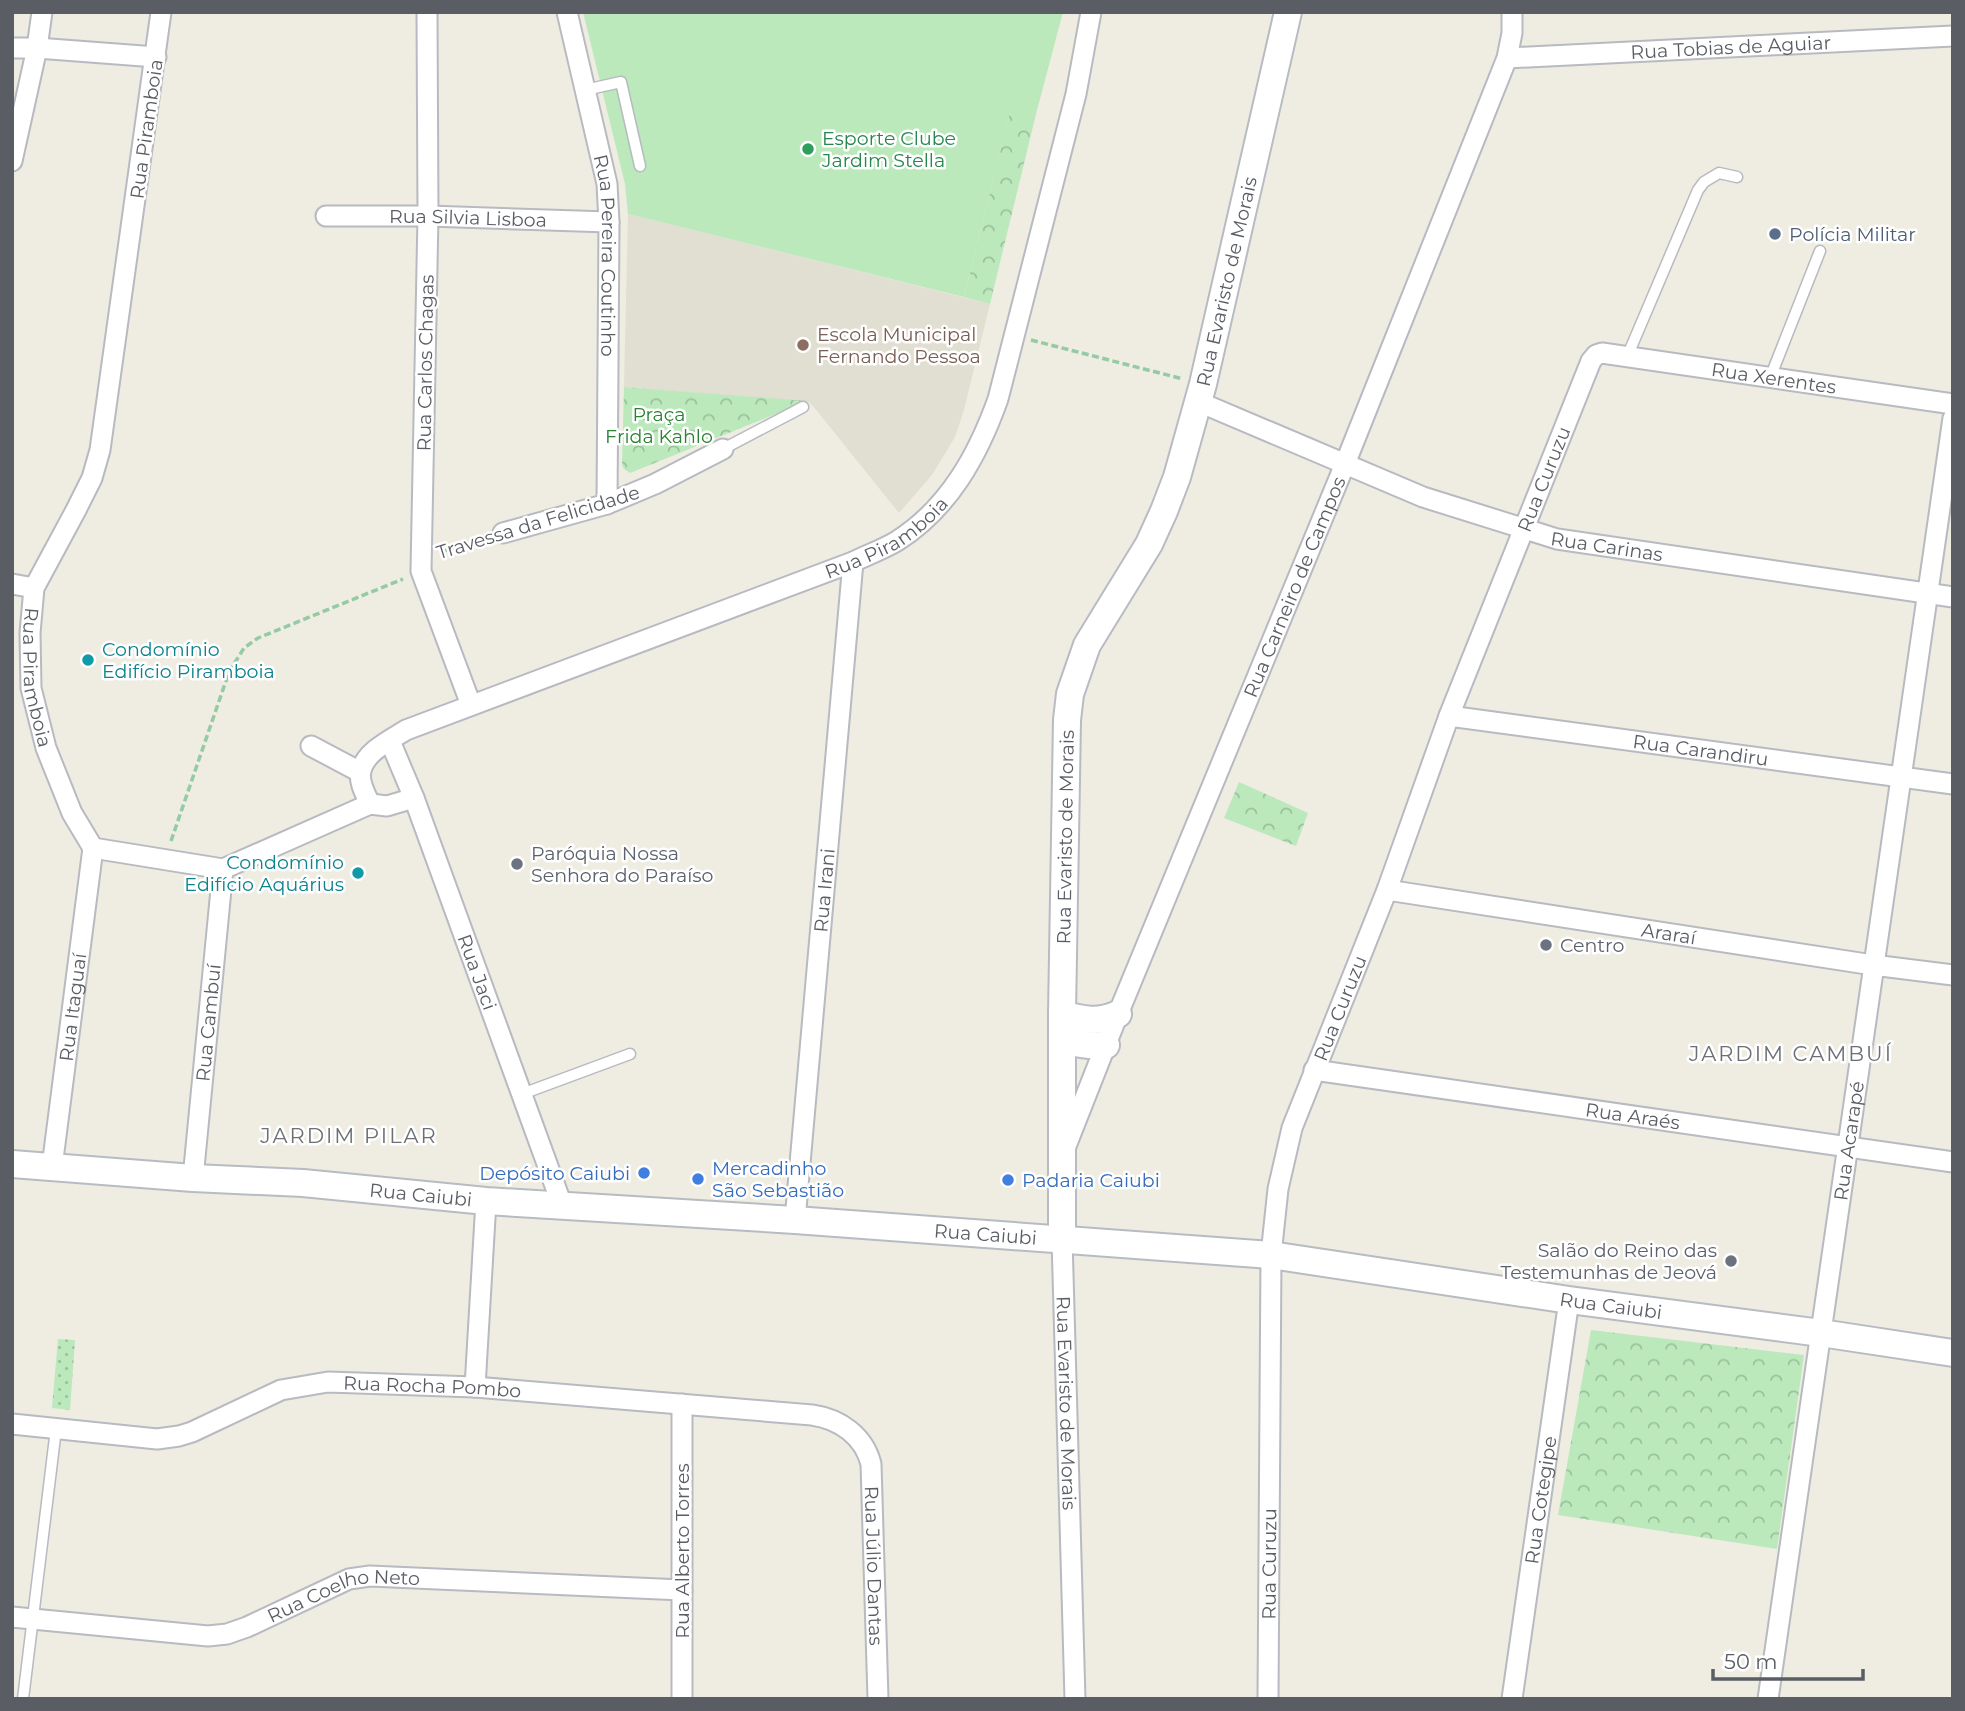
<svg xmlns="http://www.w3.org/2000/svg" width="1965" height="1711" font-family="Montserrat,sans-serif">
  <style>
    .education { fill: #e1ded2 }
    .grass { fill: url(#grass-dots) }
    .park { fill: url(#park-crowns) }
    .pitch { fill: #bbe9bc }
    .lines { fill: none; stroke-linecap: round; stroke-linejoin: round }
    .lane-casing { stroke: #b7bac0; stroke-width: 13 }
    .street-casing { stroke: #b7bac0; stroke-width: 23 }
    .secondary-casing { stroke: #b7bbc2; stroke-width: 30 }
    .path { stroke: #94caa4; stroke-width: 3.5; stroke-dasharray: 7 3.5; stroke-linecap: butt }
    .lane { stroke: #fff; stroke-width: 10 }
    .street { stroke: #fff; stroke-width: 19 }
    .secondary { stroke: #fff; stroke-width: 26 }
    .leisure-dot { fill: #2e9e5b; stroke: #fff; stroke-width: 2.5 }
    .service-dot { fill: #5c6f8a; stroke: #fff; stroke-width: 2.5 }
    .education-dot { fill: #8d6e63; stroke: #fff; stroke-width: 2.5 }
    .culture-dot { fill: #0f9aa8; stroke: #fff; stroke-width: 2.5 }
    .worship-dot { fill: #6b7280; stroke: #fff; stroke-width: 2.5 }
    .shop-dot { fill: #3f7fe0; stroke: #fff; stroke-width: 2.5 }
    .labels { text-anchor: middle; stroke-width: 5; stroke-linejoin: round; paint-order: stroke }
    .street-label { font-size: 19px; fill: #5a5e64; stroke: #fff }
    .leisure-label { font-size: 19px; fill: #27864d; stroke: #fff; text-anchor: start }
    .service-label { font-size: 19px; fill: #4e5e75; stroke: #fff; text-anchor: start }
    .education-label { font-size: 19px; fill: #785e54; stroke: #fff; text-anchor: start }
    .park-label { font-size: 19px; fill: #2b8230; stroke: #fff }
    .culture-label { font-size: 19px; fill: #0d838f; stroke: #fff; text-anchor: start }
    .worship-label { font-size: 19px; fill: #5b616d; stroke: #fff; text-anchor: start }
    .shop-label { font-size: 19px; fill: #366cbe; stroke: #fff; text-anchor: start }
    .neighbourhood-label { font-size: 21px; letter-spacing: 2px; fill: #6b7076; stroke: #fff }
  </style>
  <defs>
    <pattern id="grass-dots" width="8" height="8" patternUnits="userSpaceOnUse" patternTransform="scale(1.75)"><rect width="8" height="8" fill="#bbe9bc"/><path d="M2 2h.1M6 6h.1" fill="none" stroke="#9bc09c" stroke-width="1.8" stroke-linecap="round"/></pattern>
    <pattern id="park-crowns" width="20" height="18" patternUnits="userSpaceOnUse" patternTransform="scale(1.75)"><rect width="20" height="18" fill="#bbe9bc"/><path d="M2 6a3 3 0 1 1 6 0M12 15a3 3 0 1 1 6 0" fill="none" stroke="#9bc09c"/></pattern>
  </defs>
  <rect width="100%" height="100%" fill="#efece2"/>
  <path class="education" d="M628 214 990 304 964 410 955 437 932 475 899 513 813 406 808 402 624 387Z"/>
  <path class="grass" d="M58 1339 75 1340 70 1410 52 1408Z"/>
  <g class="park">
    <path d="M1011 107 1036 114 990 304 964 297Z"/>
    <path d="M624 387 808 401 630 473 624 469 622 465Z"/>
    <path d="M1239 782 1308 813 1296 846 1224 818Z"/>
    <path d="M1591 1330 1804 1355 1777 1549 1558 1515Z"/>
  </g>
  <path class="pitch" d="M583 12H1063L1036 114 1011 108 964 297 628 214 625 184Z"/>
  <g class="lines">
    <defs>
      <g id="lane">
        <path d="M585 90 621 82 640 166"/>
        <path d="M1627 357 1698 190 1704 182 1719 173 1737 177"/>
        <path d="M1770 378 1820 251"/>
        <path d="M723 449 803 407"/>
        <path d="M522 1094 630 1054"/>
        <path d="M23 1699 56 1429"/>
      </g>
      <g id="street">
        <path id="s1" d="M161 12 100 450 92 478 76 510 34 588 30 633 31 688 46 748 72 813 93 848 223 869 370 804 387 806 414 798"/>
        <path d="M427 12 428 216 421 571 471 705"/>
        <path id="s2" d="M567 12 607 184 609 222 607 504"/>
        <path d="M12 48H37L156 57"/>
        <path id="s3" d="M1507 58 1953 36"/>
        <path d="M12 161 37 48 42 12"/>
        <path id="s4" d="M326 216H428L609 222"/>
        <path id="s5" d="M1199 402 1423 497 1557 539 1953 597"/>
        <path d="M503 533 607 504 655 484 723 449"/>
        <path d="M12 584 34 588"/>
        <path id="s6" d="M1449 716 1953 784"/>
        <path id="s7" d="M390 741 414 798 562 1205"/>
        <path d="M311 746 360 772"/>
        <path id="s8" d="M370 804C366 795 358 782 361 771 365 752 390 740 406 730L853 562C867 555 884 549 897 541 949 508 978 455 998 399L1076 94 1091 12"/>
        <path id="s9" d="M1387 890 1873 965 1953 975"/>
        <path id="s10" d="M1314 1070 1953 1162"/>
        <path id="s11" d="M1066 1146 1118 1014 1345 464 1507 58 1512 33V12"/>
        <path id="s12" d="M52 1167 93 848"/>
        <path id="s13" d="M193 1178 223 869"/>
        <path id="s14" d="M795 1220 853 562"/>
        <path id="s15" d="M1062 1239 1075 1699"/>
        <path d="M475 1387 486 1201"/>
        <path id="s16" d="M12 1424 157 1439 179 1436 192 1432 281 1390 328 1382 475 1387 812 1415C840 1419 864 1436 871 1464L878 1699"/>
        <path id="s17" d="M12 1617 208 1636 227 1634 247 1627 349 1579 370 1576 682 1590"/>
        <path d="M682 1699V1404"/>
        <path id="s18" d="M1268 1699 1271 1255 1278 1189 1292 1128 1387 890 1449 716 1591 361 1596 355 1602 353 1953 404"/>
        <path id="s19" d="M1512 1699C1530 1566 1551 1433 1569 1300"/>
        <path id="s20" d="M1768 1699 1953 418"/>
      </g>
      <g id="secondary">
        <path d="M1062 1014C1082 1020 1099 1023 1118 1014"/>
        <path d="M1062 1038C1078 1045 1089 1046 1106 1045"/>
        <path id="s21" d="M12 1164 193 1178 303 1183 486 1201 795 1220 1271 1255 1569 1300 1821 1333 1953 1353"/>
        <path id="s22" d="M1062 1239V1014L1067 720 1070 694 1087 645 1149 544 1164 511 1177 477 1203 384 1288 12"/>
      </g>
    </defs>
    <use href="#lane" class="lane-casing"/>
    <use href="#street" class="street-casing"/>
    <use href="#secondary" class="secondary-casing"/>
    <g class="path">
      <path d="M1031 340 1183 379"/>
      <path d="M441 552 487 538"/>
      <path d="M171 841 229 672 244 648 258 638 403 579"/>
    </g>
    <use href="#lane" class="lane"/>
    <use href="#street" class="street"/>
    <use href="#secondary" class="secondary"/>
  </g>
  <circle class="leisure-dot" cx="808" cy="149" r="7"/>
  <circle class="service-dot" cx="1775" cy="234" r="7"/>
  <circle class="education-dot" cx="803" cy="345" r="7"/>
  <g class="culture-dot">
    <circle cx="88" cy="660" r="7"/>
    <circle cx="358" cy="873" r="7"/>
  </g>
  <g class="worship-dot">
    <circle cx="517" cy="864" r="7"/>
    <circle cx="1546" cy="945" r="7"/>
    <circle cx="1731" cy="1261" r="7"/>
  </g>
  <g class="shop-dot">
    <circle cx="644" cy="1173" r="7"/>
    <circle cx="698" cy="1179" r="7"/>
    <circle cx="1008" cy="1180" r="7"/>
  </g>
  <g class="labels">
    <g class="street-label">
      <text dy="7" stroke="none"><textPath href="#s3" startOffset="224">Rua Tobias de Aguiar</textPath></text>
      <text transform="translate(146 129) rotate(-82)" y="7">Rua Piramboia</text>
      <text dy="7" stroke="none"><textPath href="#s4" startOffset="142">Rua Silvia Lisboa</textPath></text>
      <text dy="7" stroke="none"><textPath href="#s2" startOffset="248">Rua Pereira Coutinho</textPath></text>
      <text dy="7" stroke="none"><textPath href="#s22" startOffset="990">Rua Evaristo de Morais</textPath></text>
      <text transform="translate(425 363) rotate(-89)" y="7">Rua Carlos Chagas</text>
      <text dy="7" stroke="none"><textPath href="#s18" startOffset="1584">Rua Xerentes</textPath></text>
      <text dy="7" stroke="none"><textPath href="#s18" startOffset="1269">Rua Curuzu</textPath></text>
      <text transform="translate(538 522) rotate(-17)" y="7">Travessa da Felicidade</text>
      <text dy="7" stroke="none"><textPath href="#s8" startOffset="616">Rua Piramboia</textPath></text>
      <text dy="7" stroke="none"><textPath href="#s5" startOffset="434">Rua Carinas</textPath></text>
      <text dy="7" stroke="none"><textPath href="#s11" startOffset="604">Rua Carneiro de Campos</textPath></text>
      <text dy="7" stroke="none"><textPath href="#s1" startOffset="686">Rua Piramboia</textPath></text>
      <text dy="7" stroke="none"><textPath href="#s6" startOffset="254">Rua Carandiru</textPath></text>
      <text dy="7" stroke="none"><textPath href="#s22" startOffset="402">Rua Evaristo de Morais</textPath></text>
      <text dy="7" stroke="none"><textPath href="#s14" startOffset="331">Rua Irani</textPath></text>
      <text dy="7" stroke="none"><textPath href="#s9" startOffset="285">Araraí</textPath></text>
      <text dy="7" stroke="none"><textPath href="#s7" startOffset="247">Rua Jaci</textPath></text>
      <text dy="7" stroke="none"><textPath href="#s12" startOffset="161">Rua Itaguaí</textPath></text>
      <text dy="7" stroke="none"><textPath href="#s18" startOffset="702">Rua Curuzu</textPath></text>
      <text dy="7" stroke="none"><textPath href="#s13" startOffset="156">Rua Cambuí</textPath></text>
      <text dy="7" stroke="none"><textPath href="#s10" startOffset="322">Rua Araés</textPath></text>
      <text dy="7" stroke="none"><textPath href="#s20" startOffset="564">Rua Acarapé</textPath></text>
      <text dy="7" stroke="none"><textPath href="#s21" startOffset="410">Rua Caiubi</textPath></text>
      <text dy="7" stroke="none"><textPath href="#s21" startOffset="976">Rua Caiubi</textPath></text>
      <text dy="7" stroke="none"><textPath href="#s21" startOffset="1606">Rua Caiubi</textPath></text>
      <text dy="7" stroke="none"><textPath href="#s16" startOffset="432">Rua Rocha Pombo</textPath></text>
      <text dy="7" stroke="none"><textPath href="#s15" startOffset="164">Rua Evaristo de Morais</textPath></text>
      <text dy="7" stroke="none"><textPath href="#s19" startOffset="201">Rua Cotegipe</textPath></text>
      <text transform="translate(682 1551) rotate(-90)" y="7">Rua Alberto Torres</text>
      <text dy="7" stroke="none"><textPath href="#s18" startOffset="135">Rua Curuzu</textPath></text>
      <text dy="7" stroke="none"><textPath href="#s16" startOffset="996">Rua Júlio Dantas</textPath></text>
      <text dy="7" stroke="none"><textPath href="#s17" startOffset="341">Rua Coelho Neto</textPath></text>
    </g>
    <g class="leisure-label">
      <text x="822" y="145">Esporte Clube<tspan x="822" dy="22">Jardim Stella</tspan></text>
    </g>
    <g class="service-label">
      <text x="1789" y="241">Polícia Militar</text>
    </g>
    <g class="education-label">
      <text x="817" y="341">Escola Municipal<tspan x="817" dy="22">Fernando Pessoa</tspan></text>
    </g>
    <g class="park-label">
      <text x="659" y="421">Praça<tspan x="659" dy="22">Frida Kahlo</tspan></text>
    </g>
    <g class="culture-label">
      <text x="102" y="656">Condomínio<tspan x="102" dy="22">Edifício Piramboia</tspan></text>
      <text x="344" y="869" text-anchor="end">Condomínio<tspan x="344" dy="22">Edifício Aquárius</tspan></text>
    </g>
    <g class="worship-label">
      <text x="531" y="860">Paróquia Nossa<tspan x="531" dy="22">Senhora do Paraíso</tspan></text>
      <text x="1560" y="952">Centro</text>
      <text x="1717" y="1257" text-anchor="end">Salão do Reino das<tspan x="1717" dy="22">Testemunhas de Jeová</tspan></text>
    </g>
    <g class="shop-label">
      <text x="712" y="1175">Mercadinho<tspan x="712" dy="22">São Sebastião</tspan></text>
      <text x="630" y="1180" text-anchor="end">Depósito Caiubi</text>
      <text x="1022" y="1187">Padaria Caiubi</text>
    </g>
    <g class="neighbourhood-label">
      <text x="1791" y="1061">JARDIM CAMBUÍ</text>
      <text x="349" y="1143">JARDIM PILAR</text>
    </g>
  </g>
  <rect width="1965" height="1711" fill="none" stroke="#5a5e64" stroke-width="28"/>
  <path d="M1713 1669v10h150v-10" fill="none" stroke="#5a5e64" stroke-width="3.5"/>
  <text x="1724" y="1669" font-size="21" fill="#5a5e64" stroke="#ffffff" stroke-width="5" paint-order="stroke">50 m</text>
</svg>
